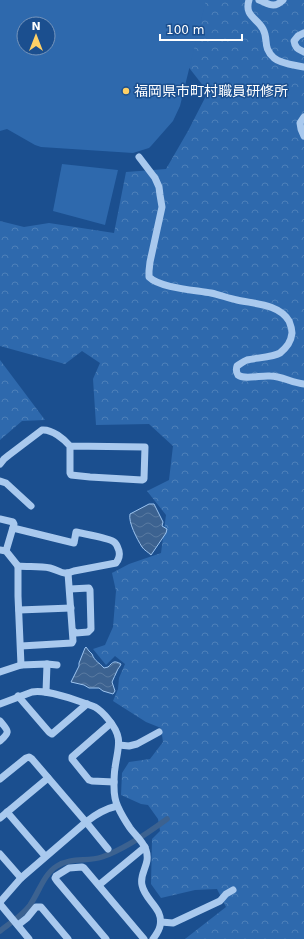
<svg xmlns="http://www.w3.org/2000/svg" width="304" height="939" font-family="'DejaVu Sans','Noto Sans JP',sans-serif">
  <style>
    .forest { fill: url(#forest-crowns) }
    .park { fill: #2e69ad; fill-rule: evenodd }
    .water { fill: url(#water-waves); stroke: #9cc4f0 }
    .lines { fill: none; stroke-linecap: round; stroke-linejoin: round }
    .canal { stroke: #3c6290; stroke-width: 5.5 }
    .minor { stroke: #a9c9ee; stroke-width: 7 }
    .poi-dot { fill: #ffd166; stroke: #1b4f8f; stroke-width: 1.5 }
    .labels { text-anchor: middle; stroke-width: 3; stroke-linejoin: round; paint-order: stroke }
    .poi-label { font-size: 14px; fill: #fff; stroke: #1b4f8f; text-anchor: start }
  </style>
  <defs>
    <pattern id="forest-crowns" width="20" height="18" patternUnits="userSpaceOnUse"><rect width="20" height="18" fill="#2e69ad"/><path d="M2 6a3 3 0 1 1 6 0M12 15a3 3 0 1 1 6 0" fill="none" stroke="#4d80b9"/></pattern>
    <pattern id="water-waves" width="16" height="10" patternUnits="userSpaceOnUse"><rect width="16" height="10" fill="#3c6290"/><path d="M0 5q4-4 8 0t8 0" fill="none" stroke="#597aa1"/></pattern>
  </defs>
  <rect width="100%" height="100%" fill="#1b4f8f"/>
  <g class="forest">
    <path d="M110 0H304V939H185L226 907 217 889 195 890 161 898 151 884 152 839 160 831 158 819 148 805 141 804 121 795 122 773 129 762 150 759 163 742 161 728 146 722 113 701 118 689 119 678 125 664 115 656 106 665 93 649 105 645 113 627 116 591 112 573 129 564 161 553 166 515 147 491 169 480 173 446 149 424 96 425 93 379 100 363 82 351 65 364 0 346V221L24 227 49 223 114 233 126 172 166 169 188 131 208 92 183 60Z"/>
    <path d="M0 360 45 420 22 421 0 440Z"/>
  </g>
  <g class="park">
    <path d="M0 0H206L180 106 173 121 151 146 149 148 133 153 41 147 35 145 7 129 0 131ZM24 24H48V48H24Z"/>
    <path d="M62 164 118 170 105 225 53 211Z"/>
  </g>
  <g class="water">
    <path d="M149 504H154L163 522 162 526 167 529 166 533 151 555C148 552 144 550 142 547 137 539 128 522 130 514Z"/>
    <path d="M86 647 89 651 92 654C95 662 99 662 104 668L108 667C113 662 114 660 121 664 120 667 118 668 117 671 115 675 114 678 112 682L115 691 113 694 103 691 99 688H89L84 685 71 682 79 666V663L85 648Z"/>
  </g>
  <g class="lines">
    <path class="canal" d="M0 931C10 923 22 916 30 905 39 892 44 874 57 866 71 857 87 862 102 857 125 849 148 833 167 819"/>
    <g class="minor">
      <path d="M249 0C244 16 257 18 263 29 269 40 262 47 274 58 281 64 295 65 304 67"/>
      <path d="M259 0C269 4 274 9 283 0"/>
      <path d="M304 33 298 36 294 41C295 48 298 49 304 52"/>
      <path d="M304 117 300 123 301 129 304 136"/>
      <path d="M139 157 155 178 159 187 160 195 162 207 150 262 149 271V277C160 288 195 290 211 293 220 295 228 298 237 300 255 304 279 304 289 321 291 326 292 328 292 333 291 342 287 347 280 353 274 357 255 358 247 360 244 361 240 364 237 366 236 369 236 372 238 375 244 380 262 375 270 376 282 376 292 383 304 384"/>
      <path d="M0 464 4 459 9 455 42 430C52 429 64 439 70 446L145 447 144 479 142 480 90 477 71 475 70 473V446"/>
      <path d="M0 481 6 483 31 506"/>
      <path d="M0 519 13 522 14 524 6 551"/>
      <path d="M13 528 74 543 76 532C84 534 110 538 114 542 117 544 118 548 119 551 120 555 119 559 116 563L74 571C61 576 62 571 50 568 40 566 28 567 18 566"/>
      <path d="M0 550 6 551 18 566V596L21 665"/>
      <path d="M70 589 89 588 90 590 91 629 88 632 76 633 73 631"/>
      <path d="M19 610 71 608"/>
      <path d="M21 646 72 643 73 641 68 573"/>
      <path d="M0 672 21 665 47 664 57 665"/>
      <path d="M46 692 47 664"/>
      <path d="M18 696 49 732 52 734 87 704"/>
      <path d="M0 704 32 692C48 689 79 701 95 707 100 710 104 714 108 719 124 738 118 746 115 768 114 774 114 780 114 786 114 793 115 801 118 807 121 814 126 822 130 828 135 835 143 841 146 850 151 865 139 872 142 885 145 901 164 908 160 926 159 931 156 935 153 939"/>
      <path d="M0 721C8 731 11 731 0 741"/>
      <path d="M111 723 72 757V759L89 780 92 781 114 782"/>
      <path d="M119 745 129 746 137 744 159 732"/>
      <path d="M0 779 26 758 29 757 32 759 86 822 108 849"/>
      <path d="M7 812 45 856"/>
      <path d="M0 818 48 778"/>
      <path d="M0 854 21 878"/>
      <path d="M99 885 145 847"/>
      <path d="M0 902 21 878 86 822C96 814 104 809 117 806"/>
      <path d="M0 904 29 939"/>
      <path d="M161 922 173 923 220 901 226 894 233 890"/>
      <path d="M18 925 27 918 36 907H41L68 939"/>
      <path d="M106 939 57 881 55 878 56 876 69 868 82 867 84 868 144 939"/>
    </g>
  </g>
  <circle class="poi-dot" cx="126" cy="91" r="4"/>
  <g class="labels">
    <g class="poi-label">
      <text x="134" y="96">福岡県市町村職員研修所</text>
    </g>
  </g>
  <g transform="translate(36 36)"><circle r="19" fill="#1b4f8f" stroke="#7695bc"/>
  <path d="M0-3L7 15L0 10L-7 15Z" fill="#ffd166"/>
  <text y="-6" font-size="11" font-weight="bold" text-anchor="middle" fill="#ffffff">N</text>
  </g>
  <path d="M160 34v6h82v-6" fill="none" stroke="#ffffff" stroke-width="2"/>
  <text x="166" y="34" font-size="12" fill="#ffffff" stroke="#1b4f8f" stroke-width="3" paint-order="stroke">100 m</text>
</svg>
